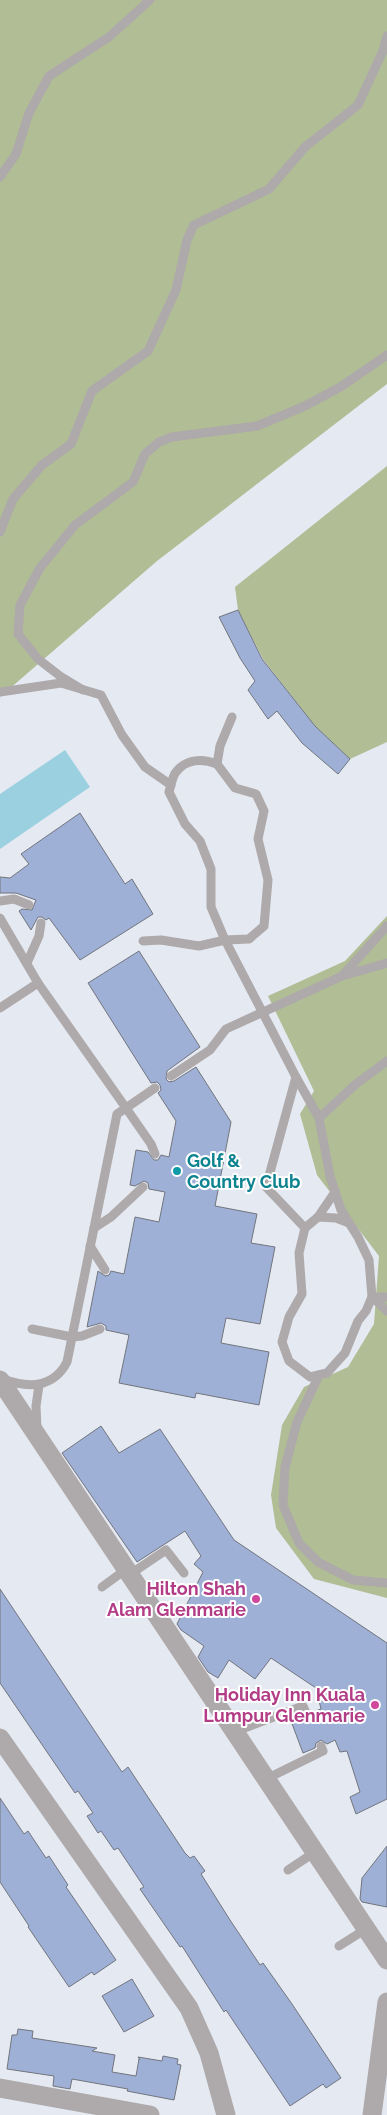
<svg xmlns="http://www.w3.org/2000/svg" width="387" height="2115" font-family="Raleway,sans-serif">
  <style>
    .green { fill: #b0bd95 }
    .water { fill: #9bd0e0 }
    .building { fill: #9fb0d7; stroke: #72757d }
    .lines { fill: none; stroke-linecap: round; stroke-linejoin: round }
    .lane { stroke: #aea9aa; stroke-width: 9 }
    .street { stroke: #aea9aa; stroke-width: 19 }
    .culture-dot { fill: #0f9aa8; stroke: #fff; stroke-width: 2 }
    .hotel-dot { fill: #d1479c; stroke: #fff; stroke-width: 2 }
    .labels { text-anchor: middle; stroke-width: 4; stroke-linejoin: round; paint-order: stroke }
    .culture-label { font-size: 18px; font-weight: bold; fill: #0d838f; stroke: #fff; text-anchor: start }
    .hotel-label { font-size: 18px; font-weight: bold; fill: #b23c85; stroke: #fff; text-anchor: end }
  </style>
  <rect width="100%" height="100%" fill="#e5e9f2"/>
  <g class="green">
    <path d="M0 0H387V384L157 561 0 697Z"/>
    <path d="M387 466V742L350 759 315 726 263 659 238 610 235 587Z"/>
    <path d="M387 916V1598L314 1579 276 1528 271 1495 282 1425 304 1387 348 1367 374 1324 379 1256 317 1175 300 1114 314 1091 268 996 345 961Z"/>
  </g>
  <path class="water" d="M65 750 90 787 0 849V794Z"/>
  <g class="building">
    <path d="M238 610 262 659 315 726 350 759 338 774 302 743 277 711 268 719 248 690 255 681 240 658 219 617Z"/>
    <path d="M80 813 125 884 132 879 153 914 80 960 49 918 46 920 42 917H38L31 930 19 911 22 909 32 910 36 900 16 893H0V877L10 878 29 864 21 854Z"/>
    <path d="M139 951 200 1047 167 1071 166 1079 169 1082 174 1081 196 1067 231 1122 215 1206 257 1214 251 1243 275 1247 260 1324 226 1318 221 1343 269 1352 259 1405 196 1393 195 1398 119 1383 129 1335 106 1330V1326L101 1323 87 1327 98 1271 105 1276 109 1275 111 1271 124 1274 135 1217 159 1222 165 1192 149 1189 148 1183 144 1181 135 1186 130 1185 136 1150 148 1152 154 1160H158L161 1155 169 1157 176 1121 158 1093 161 1090 160 1085 157 1082 151 1083 88 983Z"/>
    <path d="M101 1426 119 1453 160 1429 234 1540 387 1643V1799L356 1814 350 1797 360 1792 347 1751 340 1752 335 1740 327 1744 321 1740 316 1743 315 1748 303 1753 291 1721 301 1717 304 1720 309 1721 312 1718 313 1712 321 1709 316 1688 271 1658 255 1679 229 1660 218 1678 208 1672 198 1657 204 1646 181 1630 177 1624 203 1572 194 1564 201 1556 185 1531 137 1562 62 1453Z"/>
    <path d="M0 1589 122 1772 128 1767 185 1853 190 1858 194 1856 205 1871 201 1874 230 1920 260 1965 263 1963 292 2004 341 2078 326 2088 323 2084 290 2106 226 2010 224 2012 182 1946 180 1947 140 1889 144 1887 118 1848 114 1850 101 1831 98 1833 87 1816 93 1813 78 1791 75 1793 0 1683Z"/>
    <path d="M0 1798 24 1834 28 1831 46 1858 49 1856 68 1885 66 1887 116 1960 94 1975 92 1972 69 1987 28 1927 29 1926 0 1882Z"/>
    <path d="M387 1846V1907L362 1902 360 1899 362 1878Z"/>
    <path d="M132 1979 154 2016 124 2032 102 1996Z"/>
    <path d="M18 2029 33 2031 32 2038 97 2048 92 2051 115 2055 112 2072 136 2076 139 2059 140 2060 138 2057 162 2061 163 2056 178 2059 177 2064 181 2065 174 2100 127 2091 128 2089 72 2079 70 2089 53 2086 54 2076 7 2069 12 2035H17Z"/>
  </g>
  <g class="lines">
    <g class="lane">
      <path d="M0 177 16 154 29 113 49 76 109 37 150 0"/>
      <path d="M0 532 13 499 42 465 71 444 92 391 148 351 176 290 187 240 194 225 269 189 305 147 358 105 383 51 387 36"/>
      <path d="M83 690 60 676 38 659 18 634 20 605 40 568 75 525 133 482 145 454 159 442 172 437 257 426 305 406 342 386 387 355"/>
      <path d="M0 692 61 683 101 695 122 735 145 767 171 785"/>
      <path d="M217 764C202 758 186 759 176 772 172 777 171 786 169 792L185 824 200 841 211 869V907L225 940 296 1077 266 1187 305 1228"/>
      <path d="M0 901 14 899 29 905"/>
      <path d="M0 918 38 983 126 1108 117 1114 67 1362C53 1389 27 1388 3 1379"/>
      <path d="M143 941 161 940 199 946 225 940 249 939 264 926 268 880 258 839 264 811 256 794 235 788 217 764 220 746 232 717"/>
      <path d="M27 963 39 936 41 923"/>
      <path d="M342 976 387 926"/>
      <path d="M0 1008 38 983"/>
      <path d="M171 1076 210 1050 226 1029 342 976 387 963"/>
      <path d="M296 1077 319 1118 330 1176 341 1210 358 1237 369 1260 372 1297 366 1311 358 1321 345 1353 327 1373 310 1377 289 1361 282 1342 289 1317 302 1294 299 1253 305 1228 318 1217 336 1218 349 1223"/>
      <path d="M155 1088 126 1108 151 1144 155 1154"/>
      <path d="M319 1118 356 1084 387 1061"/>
      <path d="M318 1217 335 1192"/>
      <path d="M94 1228 111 1217 143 1187"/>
      <path d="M90 1246 105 1270"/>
      <path d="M372 1297 387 1311"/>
      <path d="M372 1297H387"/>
      <path d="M32 1329 72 1337 82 1336 100 1329"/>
      <path d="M319 1375 297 1422 285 1467 283 1505 299 1543 318 1562 353 1580 387 1583"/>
      <path d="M37 1430 36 1406 39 1385"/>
      <path d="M129 1575 166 1550 184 1573"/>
      <path d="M102 1587 125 1570"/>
      <path d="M234 1732 303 1706 307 1715"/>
      <path d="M266 1779 323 1751 321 1746"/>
      <path d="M288 1870 315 1852"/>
      <path d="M339 1946 366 1929"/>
    </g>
    <g class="street">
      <path d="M0 1380 387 1960"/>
      <path d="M0 1738 189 2008 209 2053 226 2115"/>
      <path d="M0 2088 150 2115"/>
      <path d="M372 2115 387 2002"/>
    </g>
  </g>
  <circle class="culture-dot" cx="177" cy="1171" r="5"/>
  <g class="hotel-dot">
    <circle cx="256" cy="1599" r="5"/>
    <circle cx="375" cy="1705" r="5"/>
  </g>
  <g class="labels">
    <g class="culture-label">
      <text x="187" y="1167">Golf &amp;<tspan x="187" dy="21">Country Club</tspan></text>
    </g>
    <g class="hotel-label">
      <text x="246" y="1595">Hilton Shah<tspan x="246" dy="21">Alam Glenmarie</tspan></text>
      <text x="365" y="1701">Holiday Inn Kuala<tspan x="365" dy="21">Lumpur Glenmarie</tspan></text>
    </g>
  </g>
</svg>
